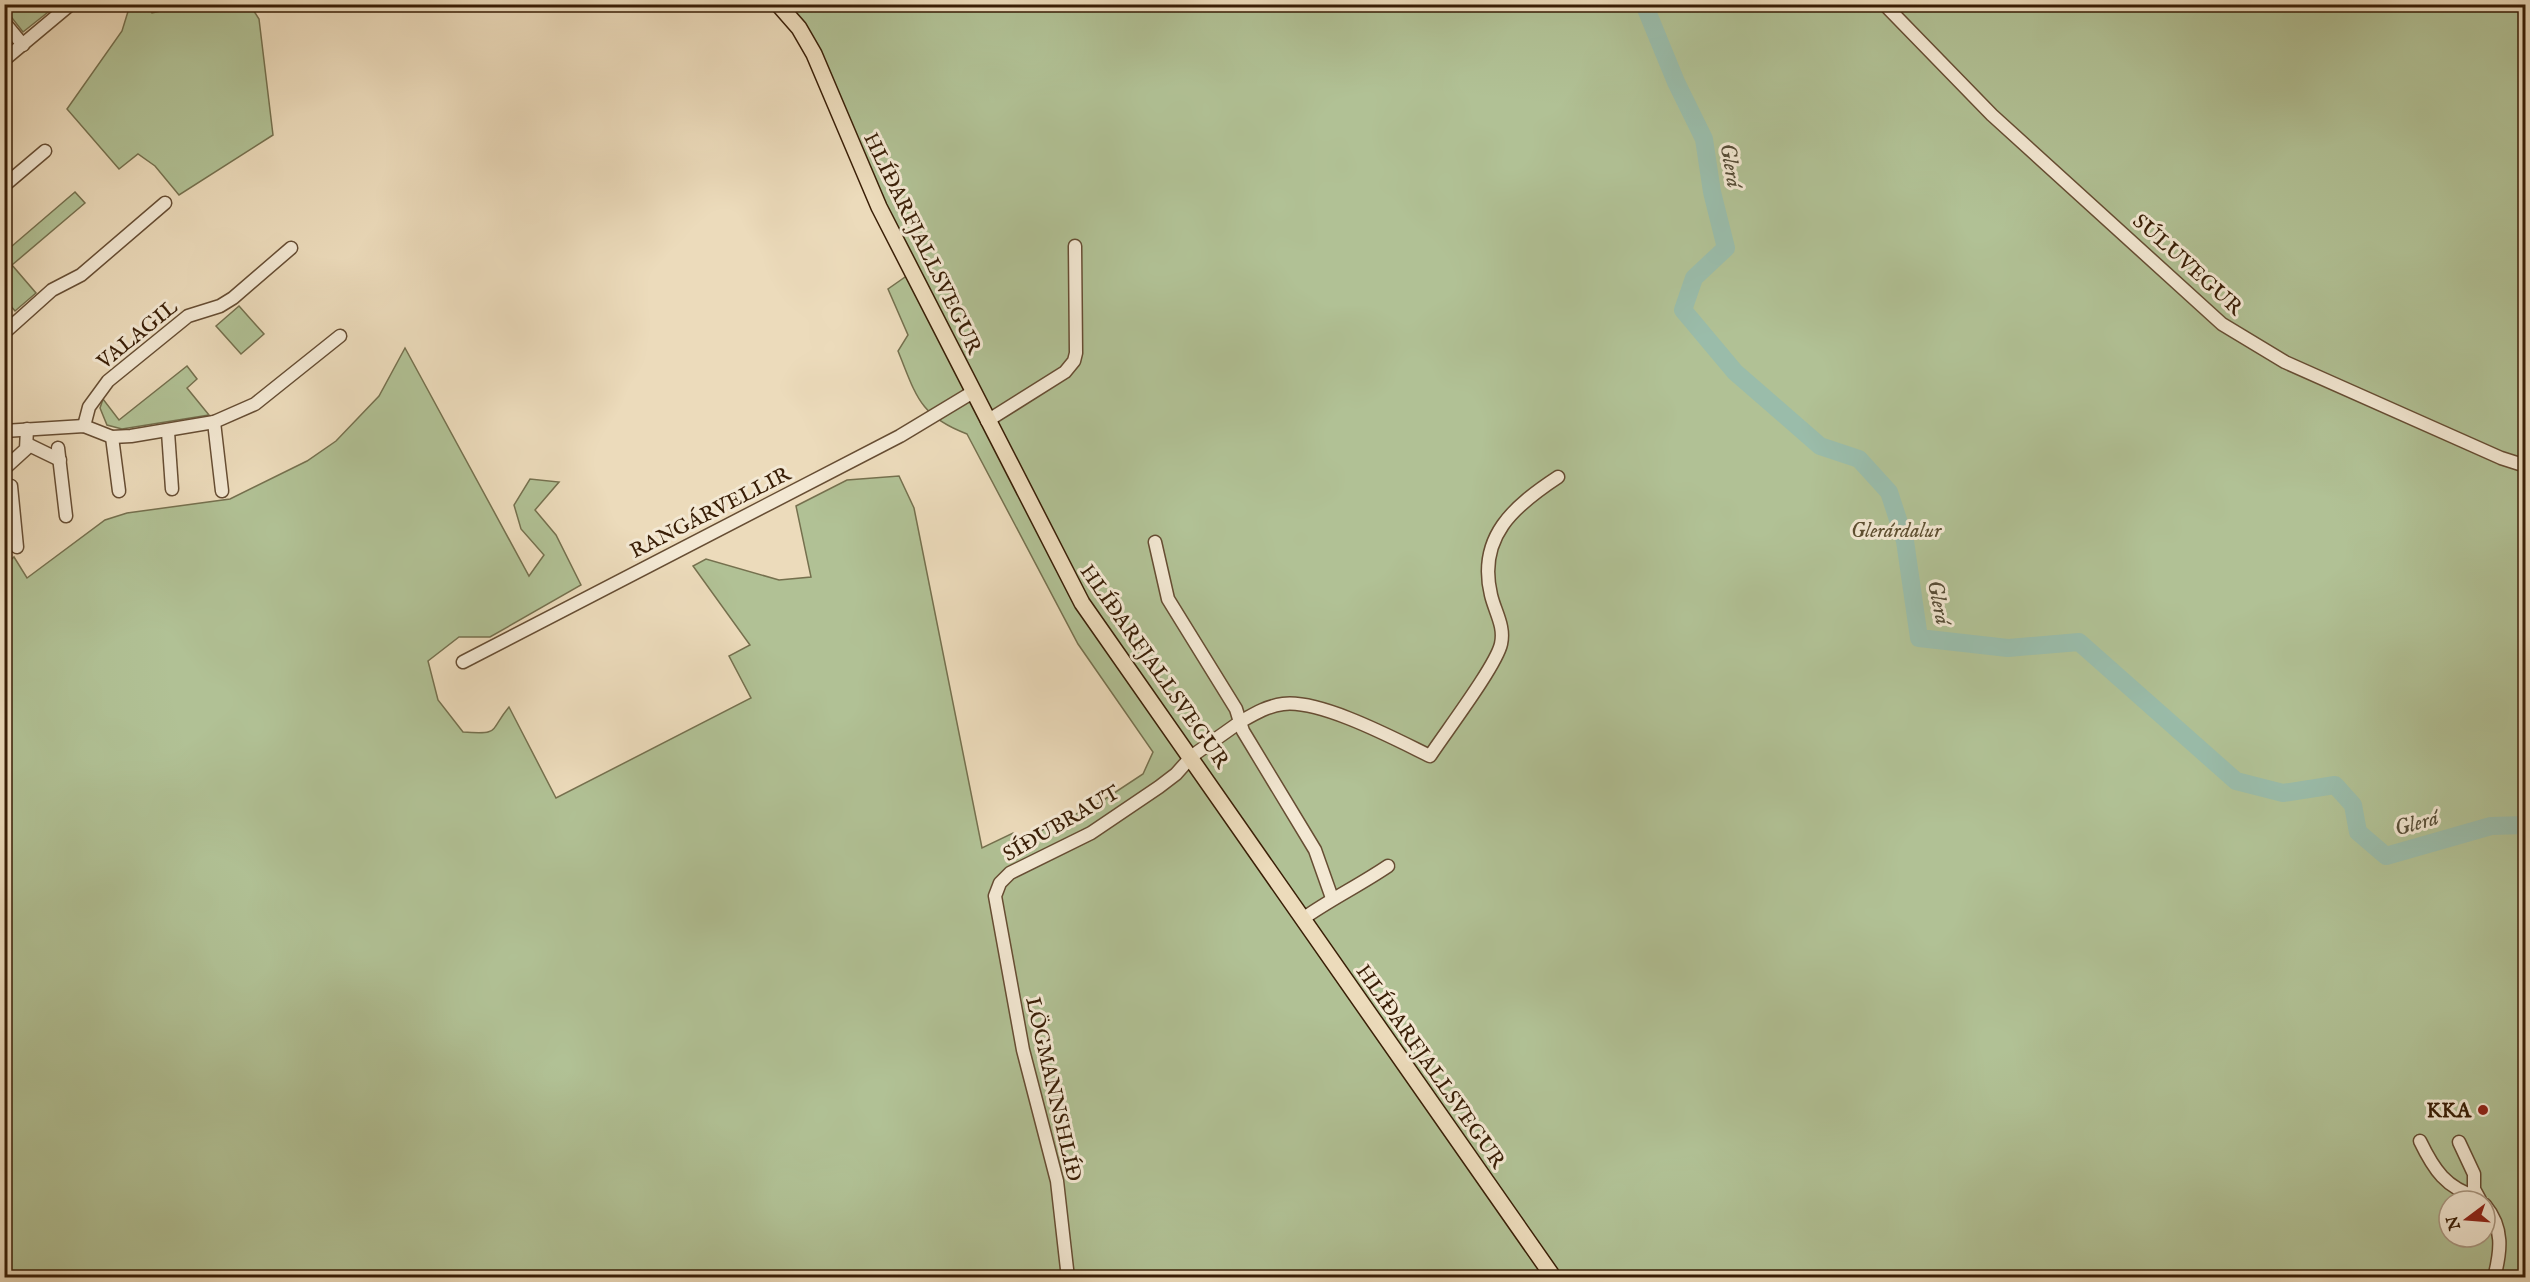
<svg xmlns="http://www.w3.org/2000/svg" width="2530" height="1282" font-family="'IM FELL English',serif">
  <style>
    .green { fill: #b1c195; stroke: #75704e; stroke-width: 1.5; fill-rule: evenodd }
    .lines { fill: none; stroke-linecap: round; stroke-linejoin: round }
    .river { stroke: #9abcaa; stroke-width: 18 }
    .minor-casing { stroke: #664d33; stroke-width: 15 }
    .major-casing { stroke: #391e06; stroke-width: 18 }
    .minor { stroke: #f3e8d3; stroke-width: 12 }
    .major { stroke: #ecdbbb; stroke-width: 15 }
    .poi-dot { fill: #8f2418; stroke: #f3e8d3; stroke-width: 2 }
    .labels { text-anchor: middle; stroke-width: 6; stroke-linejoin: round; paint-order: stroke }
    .street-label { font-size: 21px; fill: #391e06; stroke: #f3e8d3 }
    .park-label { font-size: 21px; font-style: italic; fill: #5d4f31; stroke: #f3e8d3 }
    .poi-label { font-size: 21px; font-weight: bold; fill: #391e06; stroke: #f3e8d3; text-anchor: end }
    .water-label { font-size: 22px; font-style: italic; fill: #564d37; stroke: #f3e8d3 }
  </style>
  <rect width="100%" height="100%" fill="#ecdbbb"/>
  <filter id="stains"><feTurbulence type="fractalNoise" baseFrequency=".00333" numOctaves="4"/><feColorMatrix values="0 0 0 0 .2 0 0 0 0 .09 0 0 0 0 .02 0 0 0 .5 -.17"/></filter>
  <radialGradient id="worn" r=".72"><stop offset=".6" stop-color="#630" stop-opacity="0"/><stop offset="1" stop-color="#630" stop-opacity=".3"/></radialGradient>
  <g class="green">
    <path d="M4 5 5 4 57 5 23 32 5 9Z"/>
    <path d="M130 5H147L152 13 189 5H250L259 19 273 135 179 195 155 166 138 154 119 169 67 109 122 31Z"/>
    <path d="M782 5H2525V1277L5 1278V565L14 557 27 578 105 520 127 513 230 499 307 461 336 441 379 396 405 348 529 576 544 555 521 529 514 505 530 479 559 482 535 510 556 535 581 585 490 637H459L428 661 438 700 463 732C501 735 489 731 509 707L556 798 751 698 729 656 750 645 693 566 706 559 779 580 811 577 796 506 847 480 899 476 914 508 982 848 1013 833 1024 839 1099 803 1143 774 1153 752 1078 644 967 434C919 416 916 395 898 351L908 335 888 289 915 270 821 57ZM2449 1201H2485V1237H2449Z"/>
    <path d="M75 192 85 203 12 265 36 293 15 311 5 299V252Z"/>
    <path d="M239 306 264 334 241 354 216 326Z"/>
    <path d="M187 366 197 379 187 388 209 415 122 429 107 425 100 408 103 399 119 420Z"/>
  </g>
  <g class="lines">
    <path class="river" d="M1644 4 1676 82 1704 139 1712 192 1726 248 1694 278 1683 310 1735 372 1820 446 1859 459 1889 492 1905 541 1919 638 2008 648 2079 642 2236 781 2283 793 2335 785 2353 805 2358 832 2386 856 2491 826 2526 825"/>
    <defs>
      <g id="minor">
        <path d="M1884 4 1992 115 2222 324 2285 362 2501 458 2526 466"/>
        <path d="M4 22 23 45"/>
        <path d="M4 60 71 4"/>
        <path d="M4 182 6 184 45 151"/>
        <path d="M4 333 52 290 81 275 165 203"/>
        <path d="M987 421 1065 372 1074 361 1076 353 1075 246"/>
        <path d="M214 422 222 491"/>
        <path d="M84 426 89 407 108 381 188 316 220 306 233 298 291 248"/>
        <path d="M4 431 84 426 112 437 131 436 214 422 255 404 340 336"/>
        <path d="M168 432 172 489"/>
        <path d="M112 437 119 491"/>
        <path d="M27 444 60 460"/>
        <path d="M58 448 66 516"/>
        <path d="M4 469 26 449 27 429"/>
        <path d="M11 486 17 547"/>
        <path d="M463 662 900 436 973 392"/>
        <path d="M1332 898 1315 850 1243 731 1240 722C1254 714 1267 706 1283 704 1320 699 1395 739 1430 756 1445 733 1496 666 1501 644 1505 626 1495 612 1491 595 1477 537 1514 506 1558 477"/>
        <path d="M1304 918C1331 899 1360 885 1388 866"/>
        <path d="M2420 1141C2434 1170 2446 1188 2477 1197"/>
        <path d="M2459 1142 2474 1174V1189L2480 1200"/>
        <path d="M2485 1205C2504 1228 2501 1251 2494 1278"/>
        <path d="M1068 1278 1057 1181 1023 1050 995 896 1000 883 1010 873 1091 833 1159 787 1176 774 1192 756 1240 722 1236 709 1168 599 1155 542"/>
      </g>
      <path id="major" d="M778 4 799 28 814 54 879 207 1082 603 1554 1278"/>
    </defs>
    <use href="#minor" class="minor-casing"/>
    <use href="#major" class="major-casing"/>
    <use href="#minor" class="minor"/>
    <use href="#major" class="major"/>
  </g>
  <circle class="poi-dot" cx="2483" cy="1110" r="6"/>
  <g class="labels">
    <g class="street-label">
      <text transform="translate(923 243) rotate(64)" y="7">HLÍÐARFJALLSVEGUR</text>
      <text transform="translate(2188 264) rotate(42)" y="7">SÚLUVEGUR</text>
      <text transform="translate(137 334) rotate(-39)" y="7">VALAGIL</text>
      <text transform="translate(710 512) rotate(-27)" y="7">RANGÁRVELLIR</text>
      <text transform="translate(1155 666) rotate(55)" y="7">HLÍÐARFJALLSVEGUR</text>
      <text transform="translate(1061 823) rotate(-30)" y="7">SÍÐUBRAUT</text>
      <text transform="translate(1431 1066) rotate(55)" y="7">HLÍÐARFJALLSVEGUR</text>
      <text transform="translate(1054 1089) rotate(77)" y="7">LÖGMANNSHLÍÐ</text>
    </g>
    <g class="park-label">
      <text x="1896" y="537">Glerárdalur</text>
    </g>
    <g class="poi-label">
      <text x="2471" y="1117">KKA</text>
    </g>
    <g class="water-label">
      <text transform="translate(1732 165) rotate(80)" y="8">Glerá</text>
      <text transform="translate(1940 602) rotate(78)" y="8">Glerá</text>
      <text transform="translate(2416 822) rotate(-16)" y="8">Glerá</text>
    </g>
  </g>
  <rect width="2530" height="1282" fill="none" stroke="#ecdbbb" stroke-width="24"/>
  <rect x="6" y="6" width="2518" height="1270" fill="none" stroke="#391e06" stroke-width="3"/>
  <rect x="12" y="12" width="2506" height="1258" fill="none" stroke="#391e06" stroke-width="1.5"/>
  <g transform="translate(2467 1219) rotate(254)"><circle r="28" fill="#f3e8d3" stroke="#a99781" stroke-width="1.5"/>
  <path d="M0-4.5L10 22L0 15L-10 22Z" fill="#8f2418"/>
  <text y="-9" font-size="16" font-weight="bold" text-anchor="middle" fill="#391e06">N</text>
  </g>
  <rect width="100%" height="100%" filter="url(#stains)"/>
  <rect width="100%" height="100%" fill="url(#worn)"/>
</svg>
